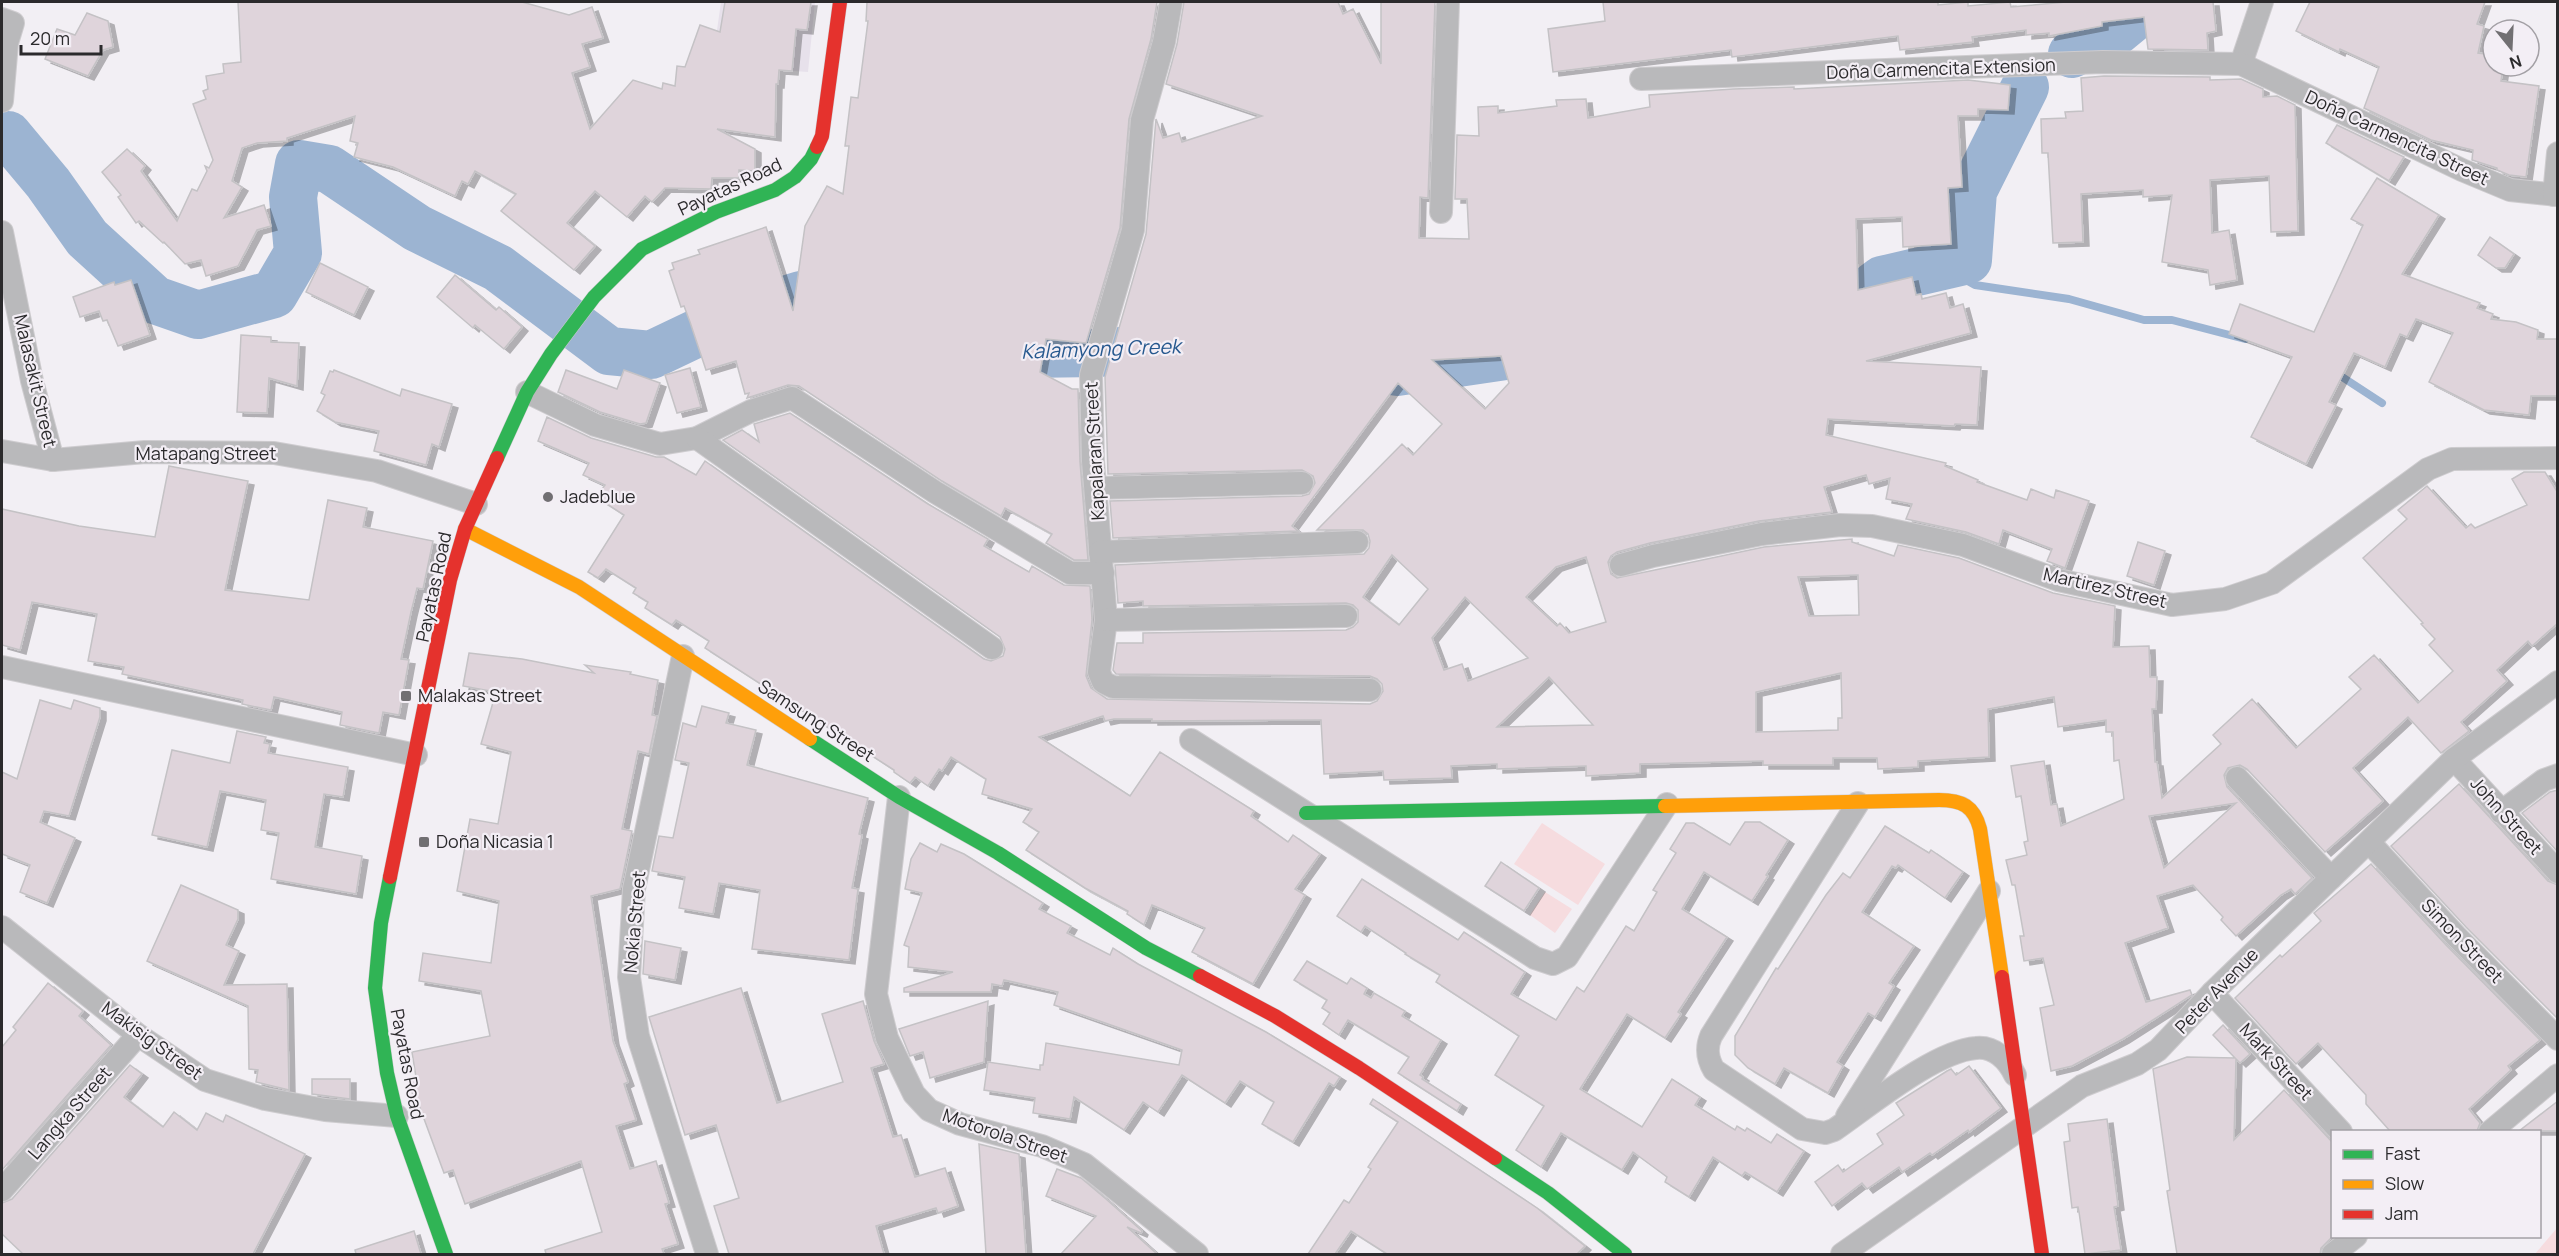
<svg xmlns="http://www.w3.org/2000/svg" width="2559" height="1256" font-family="Manrope,sans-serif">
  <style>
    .built { fill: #e7e1eb }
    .green { fill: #f6dcdf }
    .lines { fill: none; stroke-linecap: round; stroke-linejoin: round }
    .stream { stroke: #9cb4d2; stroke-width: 8 }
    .river { stroke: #9cb4d2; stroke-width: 48 }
    .building { fill: #dfd4db; stroke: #c4c2c5; stroke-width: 1.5; fill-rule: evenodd; filter: url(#shadow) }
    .street-casing { stroke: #cecccf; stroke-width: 24 }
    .fast-casing { stroke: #cecccf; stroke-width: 15 }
    .slow-casing { stroke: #cecccf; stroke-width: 15 }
    .jam-casing { stroke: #cecccf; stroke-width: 15 }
    .street { stroke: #b9b9bb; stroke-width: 22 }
    .fast { stroke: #30b455; stroke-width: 14 }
    .slow { stroke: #ff9f0a; stroke-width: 14 }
    .jam { stroke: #e5322d; stroke-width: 14 }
    .poi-dot { fill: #716f72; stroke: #f3eef5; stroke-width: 2 }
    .labels { text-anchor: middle; stroke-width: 4.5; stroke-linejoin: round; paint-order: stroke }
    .street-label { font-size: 18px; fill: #2b2a2c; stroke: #f3eef5 }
    .poi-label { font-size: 18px; fill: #2b2a2c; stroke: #f3eef5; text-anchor: start }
    .water-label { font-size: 20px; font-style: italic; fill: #26588e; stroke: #f3eef5 }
  </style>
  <defs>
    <filter id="shadow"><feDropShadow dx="6" dy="4" stdDeviation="0" flood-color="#0004"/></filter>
  </defs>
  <rect width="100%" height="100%" fill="#f2eff4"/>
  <path class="built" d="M721 2H815L808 72 712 65Z"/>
  <g class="green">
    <path d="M1542 823 1605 864 1578 905 1514 864Z"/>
    <path d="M1545 892 1572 909 1555 933 1530 915Z"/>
    <path d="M2557 1228V1254H2535Z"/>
  </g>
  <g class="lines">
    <g class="stream">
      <path d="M1941 266 1975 285 2069 299 2144 320H2172L2245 339"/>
      <path d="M2333 371 2382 403"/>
    </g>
    <g class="river">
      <path d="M2072 54 2117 31 2134 17 2137 2"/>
      <path d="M2 135H8L48 183 87 238 155 300 198 315 274 294 298 253 293 197 299 164 329 169 417 228 498 268 609 351 651 355 735 315 801 295 860 297"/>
      <path d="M1821 292 1875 297 1874 286 1882 280 1968 260 1973 191 2025 87"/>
      <path d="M982 338 1001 350 1025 354 1098 353 1178 346"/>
      <path d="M1375 368 1397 372 1567 347"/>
    </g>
  </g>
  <g class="building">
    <path d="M238 2H522L569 15 592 7 603 38 582 44 590 67 572 73 590 129 633 80 662 89 663 83 675 86 677 66 685 67 700 25 720 32 725 2H811L807 30 796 29 792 71 779 70 778 84H776L775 137 717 129 755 149V171L739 170V178H712L711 189 665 188 652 202 645 196 627 217 595 191 567 223 595 246 574 270 501 211 516 194 475 171 468 184 462 181 455 196 393 167 354 157 358 143 350 141 355 116 287 138V141L257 143 242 148 232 181 242 187 224 218 264 205 271 226 257 230 238 266 206 276 201 260 185 264 164 242 163 243 139 221 136 223 118 197 121 195 102 172 127 149 145 166 141 171 177 221 192 189 197 191 207 171 205 166 209 168 213 160 193 104 206 99 203 91 208 89 206 76 224 73 223 64 241 62Z"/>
    <path d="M867 2H1157L1151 39 1129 119 1120 228 1086 343 1046 339 1040 372 1072 389H1078L1080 462 1088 560H1074L1046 543 1052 534 1005 508 1001 516 942 481 799 386 788 385 747 398 749 393 745 394 736 361 706 370 690 322 684 306 681 307 669 271 674 269 672 263 700 254 698 250 766 227 793 311 805 226 827 186 843 194 849 146H845L851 97 858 98 868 21H866Z"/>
    <path d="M1184 2H1338L1343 14 1353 9 1381 64V2H1435L1428 198 1420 197 1419 238 1469 239 1467 199H1455L1457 135 1479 136 1478 107 1498 106V113L1557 106 1556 100 1586 99 1588 118 1650 107 1649 95 1733 89 1794 87V89L1968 80 2010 85 2008 110 1978 109V116H1958L1962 187 1948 188 1951 244 1903 247 1902 217 1856 219 1858 290 1912 277 1916 295 1921 294 1922 299 1946 293 1950 308 1963 304 1971 333 1866 361 1981 367 1977 425 1955 424 1954 426 1828 419 1826 435 1946 463 1945 466 1978 480 1977 482 2027 500 2031 489 2054 498 2056 490 2089 501 2065 568 2047 561 2052 549 2003 530 1999 544 1966 532 1906 519 1912 504 1886 499 1890 478 1869 484 1866 475 1824 487 1832 512 1759 521 1650 543 1617 552 1611 556 1608 562 1611 574 1617 578 1764 547 1852 539V542L1894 556 1898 545 1959 558 2053 593 2115 606 2113 647 2149 646 2150 677H2157L2156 709H2152L2155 762H2157L2162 798 2221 744 2213 735 2252 699 2296 748 2361 689 2349 677 2374 655 2418 703 2453 671 2429 645 2435 639 2421 624 2423 623 2363 558 2407 519 2398 510 2427 486 2466 528 2471 524 2475 528 2527 505 2512 479 2524 472H2545L2558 493V623L2532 646 2528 641 2497 670 2507 681 2461 722 2469 731 2441 753 2408 717 2353 768 2383 801 2325 852 2247 769 2240 765 2228 768 2224 775 2227 787 2312 878 2295 894 2291 889 2281 895 2236 936 2221 920 2223 917 2193 885 2157 896 2168 928 2125 943 2146 1002 2190 990 2192 995 2123 1039 2072 1066 2051 1071 2040 1008 2054 1005 2043 958 2024 961 2020 936H2024L2015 885H2012L2006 860 2027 855 2024 842 2028 841 2021 796 2016 797 2011 766 2044 761 2051 805 2057 804 2061 826 2124 799 2119 760 2114 761 2113 732H2106V720L2058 727 2054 697 1988 709 1989 757 1918 761V767L1878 769 1877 758H1833V765H1763V761L1640 764V773L1586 776V766L1497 769V764L1451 766 1452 778 1384 780 1383 771 1324 774 1321 720 1152 721V719H1114L1105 721 1103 716 1039 737 1130 796 1160 752 1254 811 1251 816 1288 842 1293 835 1320 854 1295 889 1305 895 1253 984 1192 952 1205 928 1152 905 1144 925 1127 914 1128 911 1085 888 1026 850 1039 832 1023 822 1032 809 982 794 986 779 951 757 942 771 939 769 928 786 915 777 910 783 894 772V770L705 648 709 641 676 620 672 625 645 608 648 602 633 593 636 588 606 569 598 578 588 572 624 515 596 497 605 485 583 475 589 463 538 441 547 417 591 438 656 457H664L696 475 705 461 984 659 991 661 1003 656 1005 649 1000 637 723 440 742 430 759 442 754 424 790 413 928 504 988 539 984 546 1029 572 1032 566 1064 585 1090 586 1092 620 1086 676 1091 688 1107 699 1370 704 1377 701 1383 691 1382 684 1377 679 1370 676 1116 674 1113 670 1117 643H1143V633L1346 630 1353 627 1358 622V610L1353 605 1346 603 1143 606V601L1118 603 1115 565 1364 554 1369 548 1370 541 1368 534 1363 530H1317L1402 444 1413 455 1442 424 1398 383 1292 526 1298 531 1113 538 1110 501 1302 496 1309 494 1315 483 1313 476 1302 470 1108 474 1105 377 1146 234 1156 119 1163 138 1179 133 1182 142 1262 116 1166 84 1177 44ZM1501 356 1509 383 1485 409 1432 360ZM1392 555 1428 589 1399 625 1363 597ZM1586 557 1606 622 1569 633 1560 623 1557 626 1526 597 1556 567ZM1858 575 1859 615 1809 616 1798 577ZM1465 597 1528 658 1468 681 1462 664 1444 670 1432 638ZM1841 673 1842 718H1838V730L1756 732V692ZM1549 677 1593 725 1497 727ZM2236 803 2164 868 2149 816Z"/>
    <path d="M1603 2H1938V5L1968 2V6L2010 2 2011 7 2066 2H2213L2216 31 2207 33 2208 50 2148 49 2144 17 2102 22V26L2049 36V33L2026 35V30L1972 37 1973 42 1900 50 1898 36 1732 57 1731 50 1553 72 1548 29 1605 21Z"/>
    <path d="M2310 2H2485L2477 24 2484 26 2478 53 2493 55V66H2503L2501 81 2539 86 2526 177 2509 175 2497 170V168L2472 160 2473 150 2431 140 2364 108 2379 67 2340 49 2339 52 2296 31Z"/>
    <path d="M87 13 108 21 113 47 103 50 88 76 45 59 57 29 75 35Z"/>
    <path d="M2104 76 2210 77V80L2241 79 2263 89V97L2277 96 2295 105 2298 231 2271 232 2269 176 2210 180 2212 233 2229 230 2237 280 2210 285 2208 270 2162 262 2172 195 2143 197V190L2081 194 2083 242 2053 243 2048 153H2042L2041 119 2066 118 2065 112 2083 111 2081 78Z"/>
    <path d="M2337 125 2404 157 2389 181 2326 143Z"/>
    <path d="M2377 178 2439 215 2402 274 2480 303 2477 308 2493 314 2491 319 2516 322 2538 330 2537 339H2558V396H2531L2529 415 2484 410 2429 382 2453 333 2416 319 2407 337 2400 334 2385 367 2354 353 2329 402 2336 405 2306 464 2251 437 2292 357 2229 334 2240 304 2314 332 2363 225 2351 219Z"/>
    <path d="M2490 237 2514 254 2505 268H2496L2478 255Z"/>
    <path d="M320 263 368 287 354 315 306 292Z"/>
    <path d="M455 275 496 310 499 307 522 327 504 349 475 325 473 328 437 297Z"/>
    <path d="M131 280 150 335 118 346 107 320 103 321 99 311 80 317 73 297 114 282 115 285Z"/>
    <path d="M241 335 271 337V342L299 343 297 386 269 378 267 413 237 412Z"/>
    <path d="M690 368 701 407 677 413 665 375Z"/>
    <path d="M334 370 400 396 402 389 452 404 439 447 432 444 426 465 374 451 379 431 335 422 317 411 325 395 321 393 330 371 333 372Z"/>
    <path d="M566 370 617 389 624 370 660 383 646 423 640 424 600 412 558 392Z"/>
    <path d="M169 466 248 481 225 590 309 600 328 500 367 508 363 527 433 541 423 589 417 588 411 612 401 659 409 660 399 715 383 712 379 733 340 725 342 712 274 697 271 710 242 704 243 700 122 674 124 667 88 661 97 614 32 602 20 650 2 645V509L79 526 155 537Z"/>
    <path d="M2138 542 2165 551 2154 585 2127 576Z"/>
    <path d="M469 653 522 659 594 673 585 665 631 672 630 674 658 680 652 715 657 716 649 754 638 751 622 829 632 831 620 889 591 896 613 1041 628 1082 624 1084 636 1120 616 1126 630 1169 656 1161 669 1203 665 1204 678 1244 662 1249 664 1254H546L545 1250 602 1232 581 1161 465 1204 453 1170 444 1173 420 1108 416 1109 409 1079 416 1077 412 1052 490 1036 481 991 419 981 423 953 491 963 499 901 457 891 470 819 498 824 511 752 481 744 496 692 463 686Z"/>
    <path d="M40 700 71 709 74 700 100 708V717L69 816 44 811 40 822 75 838 47 903 20 892 30 865 2 854V772L17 779Z"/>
    <path d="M702 706 729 713 726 723 756 730 747 765 868 798 859 834 862 835 852 888 858 889 849 960 752 949 760 890 719 883 713 914 679 908 685 877 652 871 659 836 673 838 689 763 675 760 683 723 696 727Z"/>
    <path d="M237 731 266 737 264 743 270 744 268 753 348 767 343 797 324 794 315 847 362 856 356 894 271 879 279 833 261 830 266 800 220 791 207 847 152 835 172 750 230 763Z"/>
    <path d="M2459 784 2548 881 2558 885V1019L2466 927 2391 846Z"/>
    <path d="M2558 790V852L2522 813 2550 792Z"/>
    <path d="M1745 822H1760L1788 840 1766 875 1768 876 1752 901 1704 872 1682 909 1727 937 1678 1012 1681 1014 1665 1038 1627 1014 1580 1089 1642 1127 1672 1079 1700 1097 1695 1105 1735 1130 1737 1126 1745 1131 1747 1128 1771 1143 1777 1134 1804 1151 1777 1192 1745 1172 1742 1176 1713 1157 1689 1197 1665 1182 1667 1177 1633 1152 1622 1170 1561 1133 1541 1167 1516 1150 1544 1106 1495 1075 1519 1036 1436 982 1440 975 1405 954 1406 953 1365 926 1361 932 1337 916 1362 879 1458 940 1464 932 1525 972 1511 994 1556 1020 1577 987 1584 992 1626 926 1634 931 1657 892 1653 890 1676 853 1670 849 1686 823H1694L1730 845Z"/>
    <path d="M1885 826 1929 853 1931 850 1963 872 1945 898 1898 865 1896 868 1892 866 1862 912 1914 946 1889 983 1894 986 1875 1017 1868 1013 1837 1062 1843 1066 1828 1093 1784 1068 1775 1084 1748 1068 1735 1055V1036L1776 968 1778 969 1826 895 1843 873 1850 878Z"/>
    <path d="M920 843 937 852 941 844 964 854 1043 903 1039 909 1071 926 1067 933 1110 955 1113 948 1138 964 1266 1032 1340 1077 1334 1086 1329 1083 1293 1142 1262 1124 1274 1102 1240 1081 1225 1103 1182 1075 1158 1112 1143 1102 1124 1130 1074 1097 1070 1119 1033 1113 1035 1098 984 1090 988 1062 1040 1070V1065H1043L1046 1043 1179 1065 1182 1050 1054 1005 1058 992 1004 980 1002 986 992 984 991 992H904V988L953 972 908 967 909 947 904 945 922 893 905 889 911 859Z"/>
    <path d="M1501 862 1539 888 1524 911 1485 886Z"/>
    <path d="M2371 864 2446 945 2540 1040 2508 1066 2511 1070 2469 1109 2480 1123 2477 1131H2390L2366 1104V1095L2318 1043 2296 1064 2235 998 2280 955 2282 957 2321 921 2314 913Z"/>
    <path d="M181 885 238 910V919L226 945 239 951 224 985 287 984 289 1090 256 1082 258 1070 249 1069 248 1006 147 961Z"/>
    <path d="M645 941 681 948 675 980 643 974Z"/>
    <path d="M1307 961 1347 984 1351 978 1367 988 1364 994 1371 998 1374 993 1405 1011 1402 1016 1441 1040 1420 1075 1423 1077 1422 1079 1461 1104 1457 1111 1398 1073 1409 1057 1348 1020 1339 1035 1323 1024 1330 1013 1322 1008 1327 1000 1294 980Z"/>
    <path d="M48 983 83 1011 79 1016 111 1045 2 1170V1047L16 1030 13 1027Z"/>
    <path d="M741 988 777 1103 843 1082 822 1014 863 1001 874 1041 884 1064 871 1068 893 1137 901 1135 915 1177 945 1168 958 1206 938 1213 936 1208 876 1226 884 1254H729L714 1206 739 1198 716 1125 685 1135 649 1017Z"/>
    <path d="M988 1001 984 1062 930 1078 923 1052 910 1056 899 1029Z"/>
    <path d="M2223 1025 2250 1054 2240 1063 2236 1059 2234 1140 2284 1090 2332 1142V1237L2321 1248 2320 1254H2177L2167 1191 2170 1190 2153 1069 2187 1057 2235 1058 2213 1035Z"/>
    <path d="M130 1065 142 1074 124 1097 163 1127 174 1112 197 1130 206 1113 223 1122 226 1115 305 1154 253 1254H23L2 1234V1203L12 1199Z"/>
    <path d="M1969 1066 2001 1108 1969 1132 1968 1130 1932 1155 1930 1153 1902 1172 1899 1167 1867 1189 1862 1183 1832 1206 1815 1182 1838 1165 1843 1172 1883 1144 1877 1134 1904 1115 1896 1103 1947 1071 1951 1069 1956 1075Z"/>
    <path d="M312 1079H350V1099L312 1094Z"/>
    <path d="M1373 1099 1537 1208 1585 1246 1577 1254H1387L1351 1231 1335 1254H1308L1344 1200 1349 1203 1371 1169 1368 1167 1398 1122 1370 1104Z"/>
    <path d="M2558 1101V1131H2519Z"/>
    <path d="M2107 1119 2118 1206 2114 1207 2121 1250 2085 1254 2079 1212 2078 1207 2072 1208 2064 1142 2070 1141 2068 1124Z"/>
    <path d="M979 1144 1019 1154 1026 1254H986Z"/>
    <path d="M1057 1169 1081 1178 1106 1199 1142 1231 1141 1233 1127 1227 1157 1254H1061L1096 1216 1046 1196Z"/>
    <path d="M414 1231 421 1254H356L355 1250Z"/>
  </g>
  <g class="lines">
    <defs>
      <g id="street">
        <path d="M1171 2 1164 42 1142 120 1133 230 1091 375 1093 461 1106 620 1099 672 1103 682 1113 687 1370 690"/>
        <path d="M2 19 13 23 7 43 2 101"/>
        <path d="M2241 64 2262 2"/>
        <path d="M1641 79 2103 62 2241 64 2462 170 2510 190 2558 195"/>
        <path d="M2554 195 2558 153"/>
        <path d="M1441 212 1448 2"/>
        <path d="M2 232 32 381 53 460"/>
        <path d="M527 392 595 425 660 444 697 438 751 411 792 398 935 492 1070 573H1103"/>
        <path d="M697 438 992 648"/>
        <path d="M2 451 53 460 145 452 274 453 377 471 476 504"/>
        <path d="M1096 488 1302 483"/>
        <path d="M1100 552 1357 542"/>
        <path d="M1621 565 1653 556 1762 534 1840 525 1872 526 1963 545 2058 580 2172 605 2225 599 2272 583 2428 469 2452 459 2558 458"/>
        <path d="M1106 620 1346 616"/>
        <path d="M683 656 634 889 629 977 638 1036 707 1254"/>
        <path d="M2 667 416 755"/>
        <path d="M1191 740 1535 958 1553 964 1567 957 1667 804"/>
        <path d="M2454 759 2558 872"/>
        <path d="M2237 778 2331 878"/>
        <path d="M899 797 876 994 887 1038 914 1094 929 1110 960 1124 1042 1146 1084 1164 1197 1254"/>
        <path d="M1858 803 1711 1036C1706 1048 1707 1058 1714 1070L1802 1129 1825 1133 1834 1130C1869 1106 1935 1051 1976 1048 1994 1046 2008 1060 2015 1075"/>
        <path d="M2501 812 2544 780 2558 775"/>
        <path d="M2369 842 2456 936 2558 1039"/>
        <path d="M2 927 138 1035 205 1080 265 1099 325 1110 397 1116"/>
        <path d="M2212 993 2341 1132"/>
        <path d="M1847 1116 1989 891"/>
        <path d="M2490 1132 2558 1075"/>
        <path d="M2 1190 138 1035"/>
        <path d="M1842 1254 2082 1086 2137 1064 2158 1050 2212 993 2454 759 2558 682"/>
        <path d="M2333 1254 2356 1236"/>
      </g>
      <g id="fast">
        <path d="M497 458 527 392 551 354 594 297 642 249 716 212 775 190 795 177 811 159 817 147"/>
        <path d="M810 739 899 797 998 853 1146 948 1200 976"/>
        <path d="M1306 813 1665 806"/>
        <path d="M390 877 381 923 375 988 387 1073 397 1116 446 1254"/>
        <path d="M1495 1158 1548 1193 1625 1254"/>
      </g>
      <g id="slow">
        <path d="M465 529 579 587 810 739"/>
        <path d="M1665 806 1939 800C1962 800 1974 806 1980 829L2002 977"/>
      </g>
      <g id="jam">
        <path d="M817 147 822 136 840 2"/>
        <path d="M390 877 450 580 465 529 497 458"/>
        <path d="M1200 976 1275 1016 1359 1068 1495 1158"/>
        <path d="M2002 977 2042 1254"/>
      </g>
    </defs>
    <use href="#street" class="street-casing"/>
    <use href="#fast" class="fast-casing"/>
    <use href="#slow" class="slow-casing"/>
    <use href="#jam" class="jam-casing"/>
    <use href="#street" class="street"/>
    <use href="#fast" class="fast"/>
    <use href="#slow" class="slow"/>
    <use href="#jam" class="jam"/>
  </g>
  <g class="poi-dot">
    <circle cx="548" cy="497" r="6"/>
    <rect x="400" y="690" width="12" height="12" rx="3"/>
    <rect x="418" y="836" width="12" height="12" rx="3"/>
  </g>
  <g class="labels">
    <g class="street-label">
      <text transform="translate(1941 69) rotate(-2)" y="6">Doña Carmencita Extension</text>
      <text transform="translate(2397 138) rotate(25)" y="6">Doña Carmencita Street</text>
      <text transform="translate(730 187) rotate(-25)" y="6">Payatas Road</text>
      <text transform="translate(35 381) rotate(77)" y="6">Malasakit Street</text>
      <text transform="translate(1095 451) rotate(-93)" y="6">Kapalaran Street</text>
      <text x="206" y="460">Matapang Street</text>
      <text transform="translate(434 587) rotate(-78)" y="6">Payatas Road</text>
      <text transform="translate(2105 588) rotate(13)" y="6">Martirez Street</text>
      <text transform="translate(816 721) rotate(33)" y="6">Samsung Street</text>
      <text transform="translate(2506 816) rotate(48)" y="6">John Street</text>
      <text transform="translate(635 922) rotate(-85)" y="6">Nokia Street</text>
      <text transform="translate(2462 941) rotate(46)" y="6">Simon Street</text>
      <text transform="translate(2217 991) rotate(-46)" y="6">Peter Avenue</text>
      <text transform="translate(152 1041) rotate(36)" y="6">Makisig Street</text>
      <text transform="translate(2276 1062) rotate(47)" y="6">Mark Street</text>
      <text transform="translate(407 1064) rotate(79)" y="6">Payatas Road</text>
      <text transform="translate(70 1113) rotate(-49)" y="6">Langka Street</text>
      <text transform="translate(1005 1136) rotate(19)" y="6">Motorola Street</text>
    </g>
    <g class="poi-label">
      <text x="560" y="503">Jadeblue</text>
      <text x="418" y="702">Malakas Street</text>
      <text x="436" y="848">Doña Nicasia 1</text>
    </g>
    <g class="water-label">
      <text transform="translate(1101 349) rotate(-2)" y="7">Kalamyong Creek</text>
    </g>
  </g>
  <rect width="2559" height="1256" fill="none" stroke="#2b2a2c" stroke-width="6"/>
  <rect x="2331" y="1130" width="210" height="108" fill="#f3eef5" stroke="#a3a0a5" stroke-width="1.5"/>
  <rect x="2343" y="1150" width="30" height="9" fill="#30b455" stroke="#a3a0a5" stroke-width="1.5"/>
  <text x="2385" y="1160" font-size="18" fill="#2b2a2c">Fast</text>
  <rect x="2343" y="1180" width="30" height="9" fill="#ff9f0a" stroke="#a3a0a5" stroke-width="1.5"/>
  <text x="2385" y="1190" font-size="18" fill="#2b2a2c">Slow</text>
  <rect x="2343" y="1210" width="30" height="9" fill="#e5322d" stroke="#a3a0a5" stroke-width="1.5"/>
  <text x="2385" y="1220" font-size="18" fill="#2b2a2c">Jam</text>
  <g transform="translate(2511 48) rotate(162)"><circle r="28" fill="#f3eef5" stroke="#a3a0a5" stroke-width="1.5"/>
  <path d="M0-4.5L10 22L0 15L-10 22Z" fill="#716f72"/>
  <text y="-9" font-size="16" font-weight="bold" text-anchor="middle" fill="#2b2a2c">N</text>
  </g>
  <path d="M21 45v9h80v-9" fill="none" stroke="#2b2a2c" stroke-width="3"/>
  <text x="30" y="45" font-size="18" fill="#2b2a2c" stroke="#f3eef5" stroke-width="4.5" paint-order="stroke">20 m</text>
</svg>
